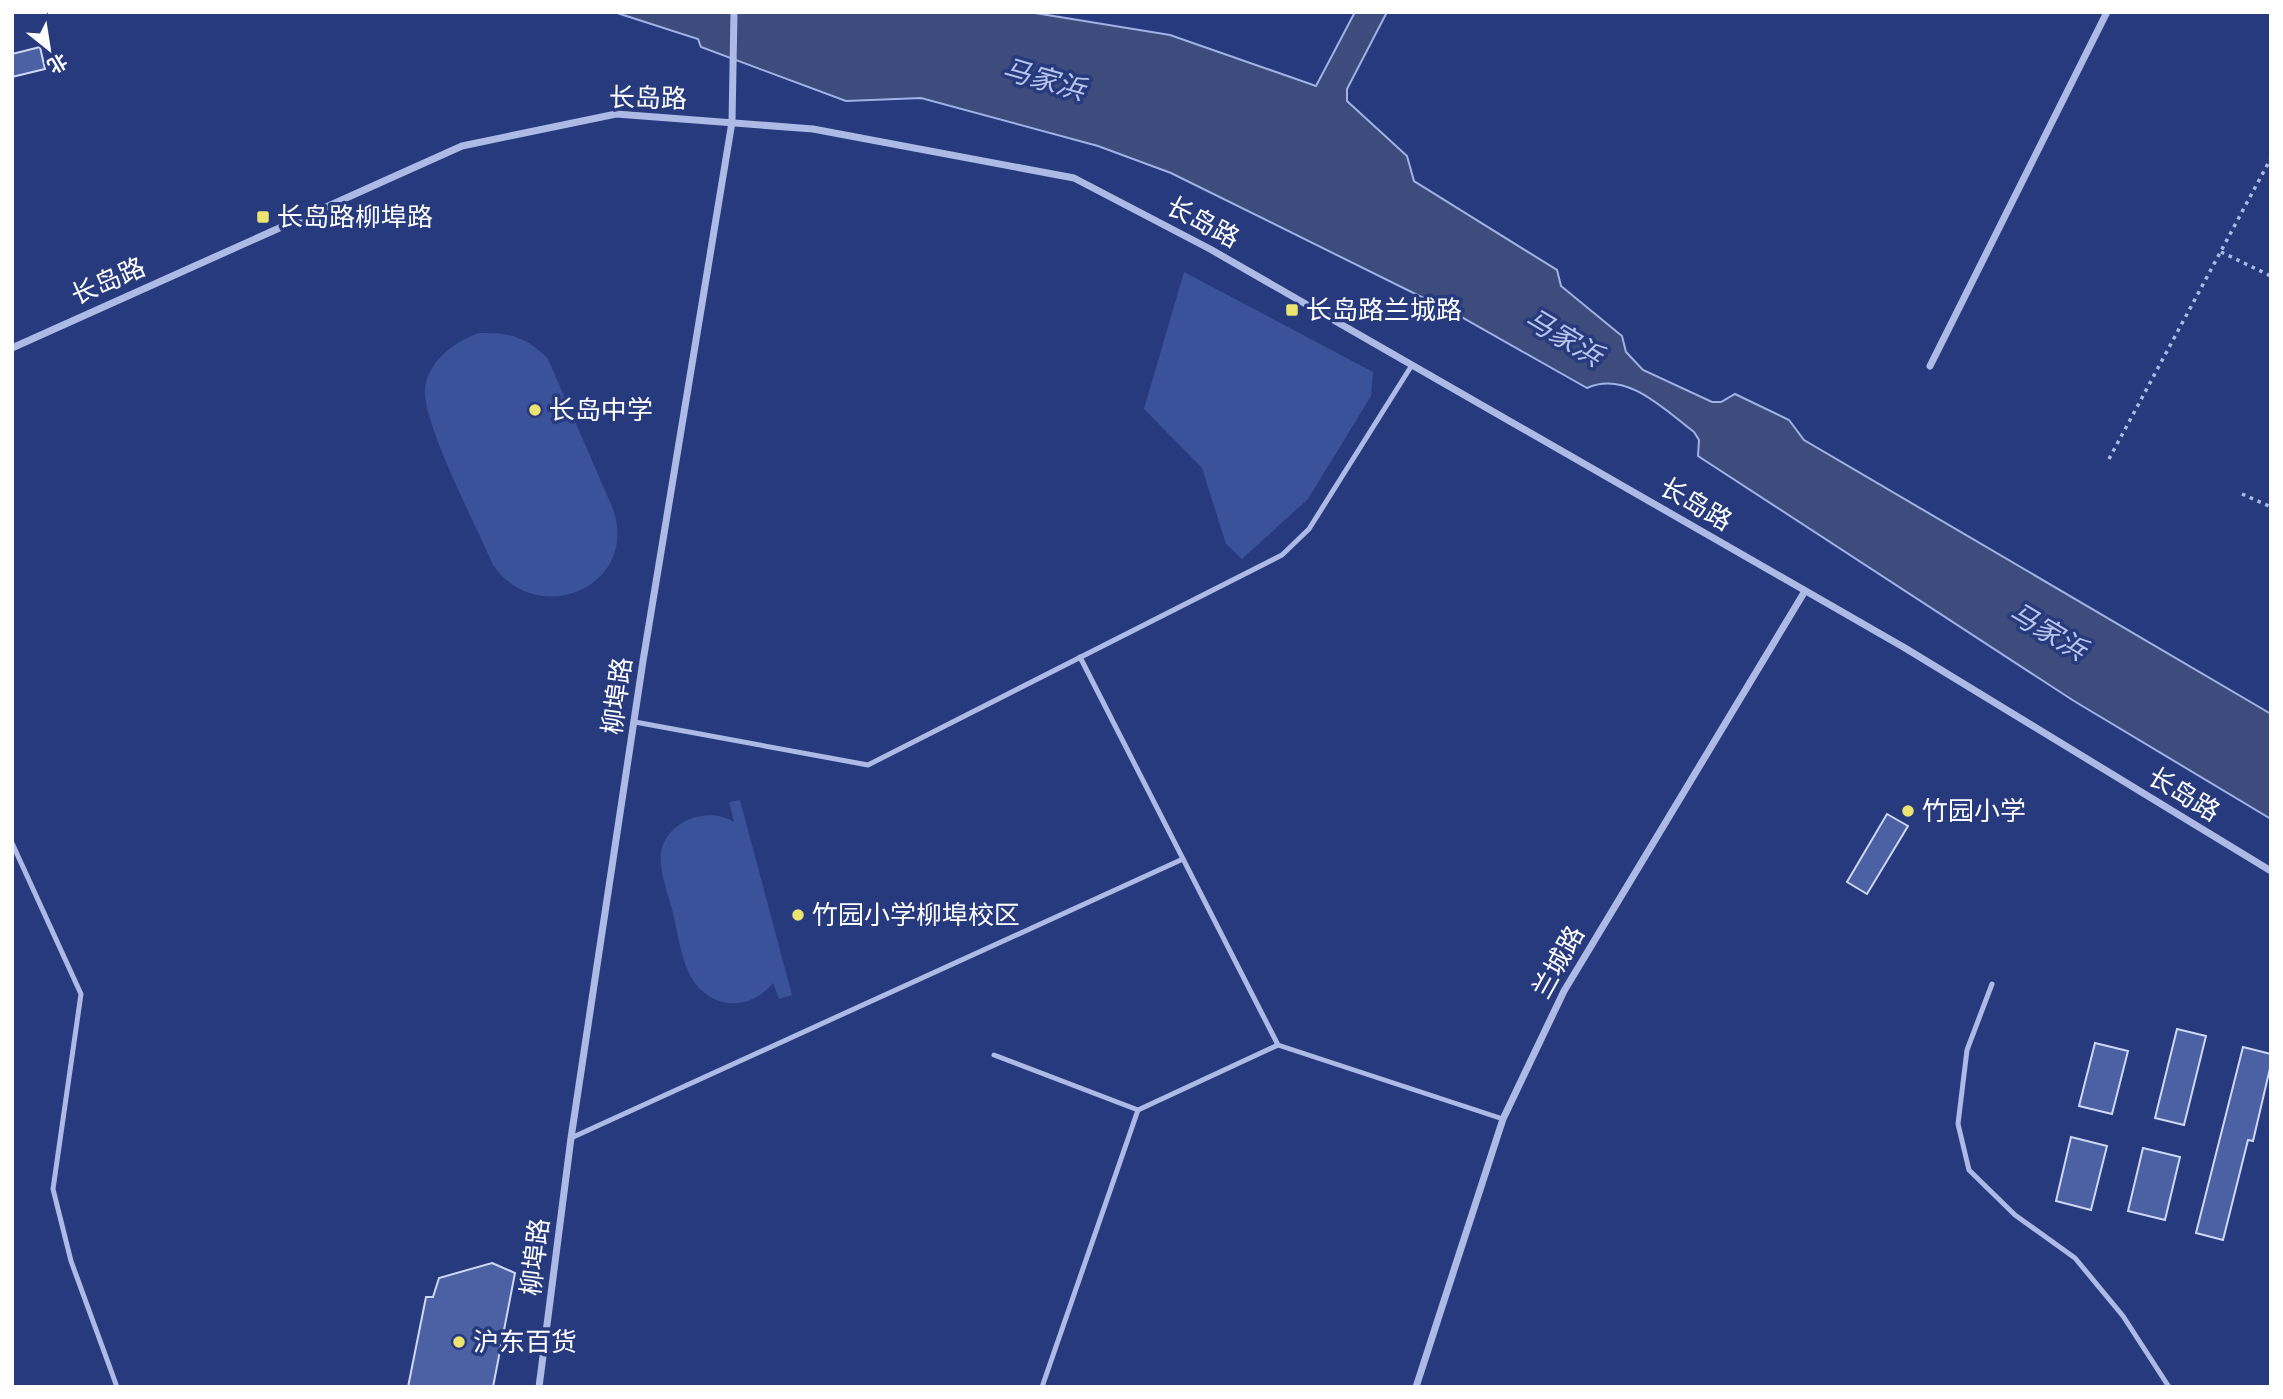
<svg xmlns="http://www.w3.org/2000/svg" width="2283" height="1399" font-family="Mulish,'Noto Sans SC',sans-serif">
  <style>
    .green { fill: #3a529a }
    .water { fill: #3d4c7d; stroke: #a0b2e5; stroke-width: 2 }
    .building { fill: #4b61a3; stroke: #ced8f4; stroke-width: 2 }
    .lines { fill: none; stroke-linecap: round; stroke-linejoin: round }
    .path { stroke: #acbae5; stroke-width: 3.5; stroke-dasharray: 3.5 5; stroke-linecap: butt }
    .service { stroke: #acbae5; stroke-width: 5 }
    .minor { stroke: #acbae5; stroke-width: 7 }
    .poi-dot { fill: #ede371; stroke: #273a7d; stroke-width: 2.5 }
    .labels { text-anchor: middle; stroke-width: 7; stroke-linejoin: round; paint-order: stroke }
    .street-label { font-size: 26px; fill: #fff; stroke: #273a7d }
    .poi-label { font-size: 26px; fill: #fff; stroke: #273a7d; text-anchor: start }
    .water-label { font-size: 28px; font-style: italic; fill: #b7c4ec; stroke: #273a7d }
  </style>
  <rect width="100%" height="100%" fill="#273a7d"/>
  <g class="green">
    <path d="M1184 272 1373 372 1371 396 1308 499 1242 559 1226 544 1202 468 1144 409Z"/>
    <path d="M479 333C508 332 528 337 548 359L613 509C640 586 538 630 493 565 478 529 421 421 425 388 429 360 454 342 479 333Z"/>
    <path d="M740 800 792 995 779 999 773 983C748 1014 705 1009 688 971 680 953 677 929 672 909 667 891 659 870 661 852 667 820 709 806 734 822L729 802Z"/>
  </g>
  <path class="water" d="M614 12H1029L1170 35 1316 86 1355 12H1387L1347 89V101L1407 156 1414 181 1557 270 1561 286 1622 336 1626 352 1643 370 1712 402H1721L1735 394 1789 420 1804 440 2271 714V819L2074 701 1698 456 1699 440 1694 432C1664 409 1626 370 1587 388L1456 314 1171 173 1098 146 921 98 846 101 701 47 698 39Z"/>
  <g class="building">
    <path d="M40 47 45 69 12 77V54Z"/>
    <path d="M1887 814 1908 826 1867 894 1847 882Z"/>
    <path d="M2177 1029 2206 1036 2184 1125 2155 1118Z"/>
    <path d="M2095 1043 2128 1051 2112 1114 2079 1106Z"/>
    <path d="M2243 1047 2271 1054V1064L2253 1141 2248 1140 2223 1240 2196 1233Z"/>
    <path d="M2071 1137 2107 1146 2091 1210 2056 1201Z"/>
    <path d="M2143 1148 2180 1157 2165 1220 2128 1211Z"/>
    <path d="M492 1263 515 1273 493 1387H408L426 1297H433L439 1278Z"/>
  </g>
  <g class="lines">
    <g class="path">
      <path d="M2221 252 2271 276"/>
      <path d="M2109 459 2271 158"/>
      <path d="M2242 494 2271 507"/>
    </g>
    <g class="service">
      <path d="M1080 657 1278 1045 1503 1119"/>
      <path d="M635 722 868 765 1282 555 1309 529 1412 365"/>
      <path d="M12 843 81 994 53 1189 71 1261 117 1387"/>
      <path d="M1992 984 1967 1050 1958 1124 1969 1170 2015 1215 2075 1258 2123 1316 2169 1387"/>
      <path d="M994 1055 1138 1110"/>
      <path d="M571 1138 1183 859"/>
      <path d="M1042 1387 1138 1110 1278 1045"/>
    </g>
    <g class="minor">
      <path d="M12 348 462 146 616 114 813 129 1074 178 1210 249 1905 648 2271 871"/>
      <path d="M1930 366 2107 12"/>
      <path d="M539 1387 571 1138 643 661 732 122 734 12"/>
      <path d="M1416 1387 1503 1119 1564 991 1805 591"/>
    </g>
  </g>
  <g class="poi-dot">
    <rect x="256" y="210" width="14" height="14" rx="3.5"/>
    <rect x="1285" y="303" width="14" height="14" rx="3.5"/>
    <circle cx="535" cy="410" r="7"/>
    <circle cx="1908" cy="811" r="7"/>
    <circle cx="798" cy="915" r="7"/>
    <circle cx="459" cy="1342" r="7"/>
  </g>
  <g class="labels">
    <g class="street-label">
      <text transform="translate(648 98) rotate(1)" y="9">长岛路</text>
      <text transform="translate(1203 222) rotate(28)" y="9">长岛路</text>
      <text transform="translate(108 281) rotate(-24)" y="9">长岛路</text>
      <text transform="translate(1696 504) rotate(30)" y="9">长岛路</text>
      <text transform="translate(617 696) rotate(-82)" y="9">柳埠路</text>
      <text transform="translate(2184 794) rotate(31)" y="9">长岛路</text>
      <text transform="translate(1558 962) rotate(-61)" y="9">兰城路</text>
      <text transform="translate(535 1257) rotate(-83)" y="9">柳埠路</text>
    </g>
    <g class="poi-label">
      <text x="277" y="226">长岛路柳埠路</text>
      <text x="1306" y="319">长岛路兰城路</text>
      <text x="549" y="419">长岛中学</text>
      <text x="1922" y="820">竹园小学</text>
      <text x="812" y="924">竹园小学柳埠校区</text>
      <text x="473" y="1351">沪东百货</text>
    </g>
    <g class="water-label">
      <text transform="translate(1044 79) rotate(16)" y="10">马家浜</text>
      <text transform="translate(1564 337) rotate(31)" y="10">马家浜</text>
      <text transform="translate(2048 631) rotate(31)" y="10">马家浜</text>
    </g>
  </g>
  <rect width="2283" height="1399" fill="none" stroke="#ffffff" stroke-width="28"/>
  <g transform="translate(49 49) rotate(150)" stroke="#273a7d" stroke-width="5" paint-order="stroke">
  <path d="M0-5L12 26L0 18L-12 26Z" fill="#ffffff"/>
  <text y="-10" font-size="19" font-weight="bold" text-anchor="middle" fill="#ffffff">北</text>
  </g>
</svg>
